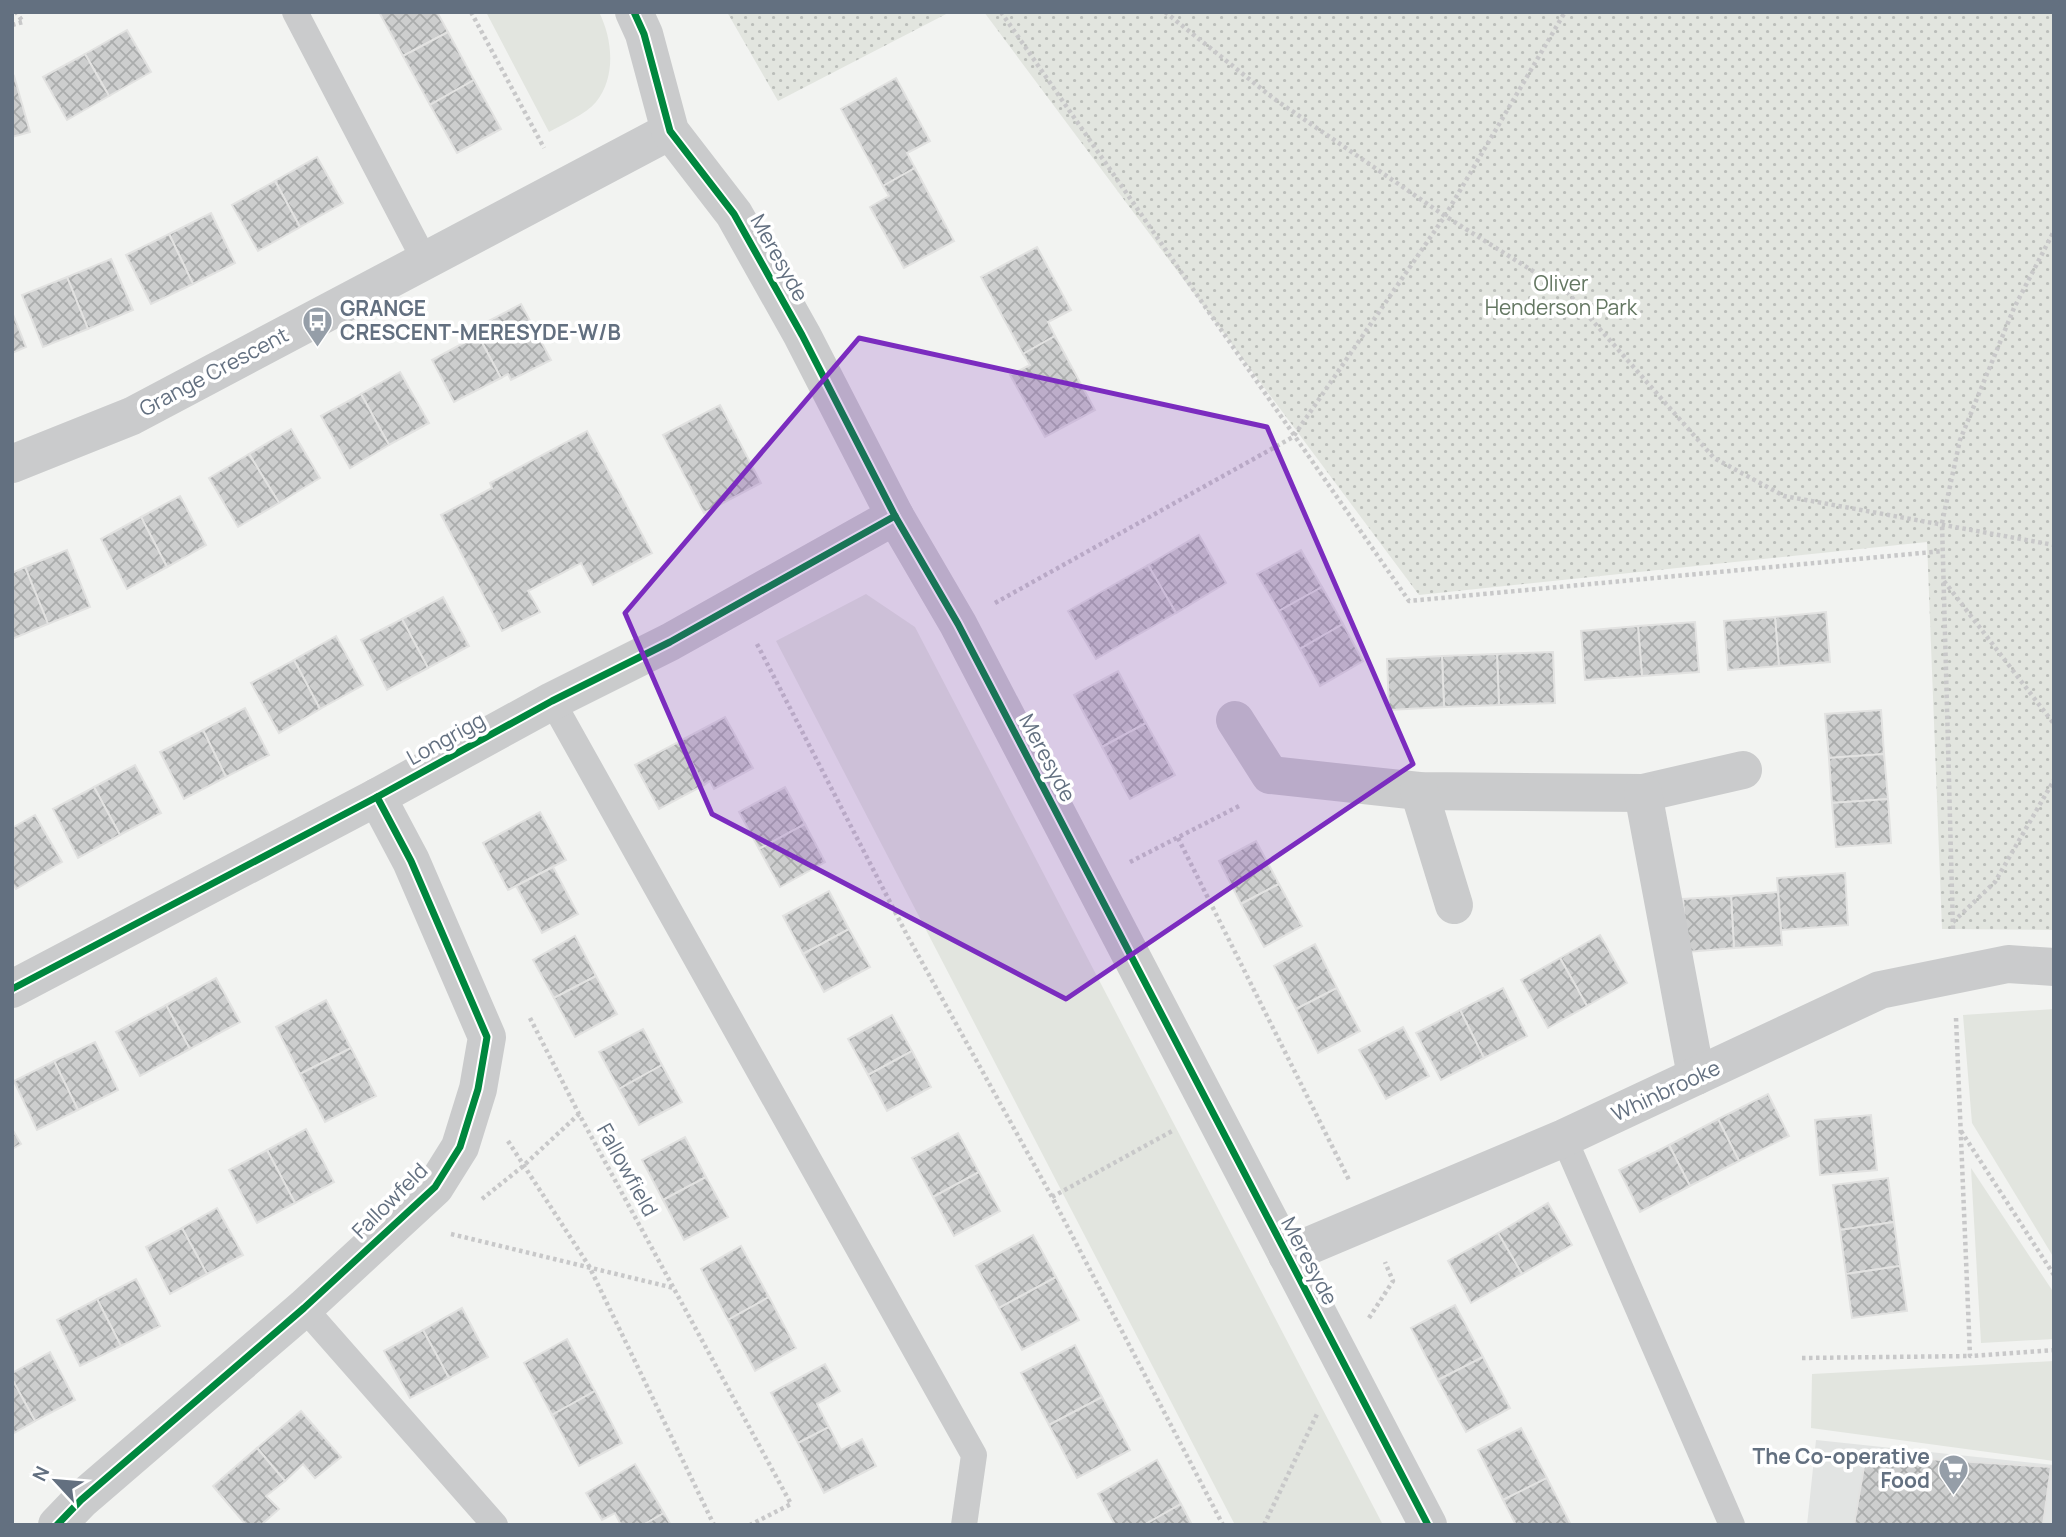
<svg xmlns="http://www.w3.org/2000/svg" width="2066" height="1537" font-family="Manrope,sans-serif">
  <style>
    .built { fill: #e2e4e3 }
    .grass { fill: #e2e5df }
    .park { fill: url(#park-dots) }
    .building { fill: url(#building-cross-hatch); stroke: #e2e2e1; stroke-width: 2 }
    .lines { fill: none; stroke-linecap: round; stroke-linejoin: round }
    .path { stroke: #c8c8c9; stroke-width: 4.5; stroke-dasharray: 3.5 3.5; stroke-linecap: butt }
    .service { stroke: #cacbcc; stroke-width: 26 }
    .minor { stroke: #cacbcc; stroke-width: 38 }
    .tertiary { stroke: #cacbcc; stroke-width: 38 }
    .cycleway-casing { stroke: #fff; stroke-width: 11 }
    .cycleway { stroke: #00873e; stroke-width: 7 }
    .marked { fill: #7b2cbf; fill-opacity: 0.2; stroke: #7b2cbf; stroke-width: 5; stroke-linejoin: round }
    .labels { text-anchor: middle; stroke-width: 7; stroke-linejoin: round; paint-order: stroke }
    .street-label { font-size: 21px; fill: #637080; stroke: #fff }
    .park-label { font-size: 21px; fill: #647762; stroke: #fff }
    .poi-label { font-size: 21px; font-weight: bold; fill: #637080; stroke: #fff; text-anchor: start }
  </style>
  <defs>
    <pattern id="park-dots" width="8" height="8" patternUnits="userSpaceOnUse" patternTransform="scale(1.75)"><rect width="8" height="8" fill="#e2e5df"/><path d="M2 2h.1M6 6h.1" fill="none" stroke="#bbbeba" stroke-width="1.8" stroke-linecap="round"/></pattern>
    <pattern id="building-cross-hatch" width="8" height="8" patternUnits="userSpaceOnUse" patternTransform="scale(1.75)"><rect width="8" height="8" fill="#cdcece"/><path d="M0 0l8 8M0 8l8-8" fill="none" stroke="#aaacac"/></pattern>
  </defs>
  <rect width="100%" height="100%" fill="#f2f3f1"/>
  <path class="built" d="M1816 1440 2054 1465V1525H1807Z"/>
  <g class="grass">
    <path d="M486 12H599C613 40 616 77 596 102 586 114 563 124 549 132Z"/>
    <path d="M866 594 915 627 1383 1525H1235L776 641Z"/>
    <path d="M2054 1009V1258L1972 1123 1963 1015Z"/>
    <path d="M1971 1168 2054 1293V1339L1981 1343Z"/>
    <path d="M2054 1361V1461L1811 1428 1812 1374Z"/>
  </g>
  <g class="park">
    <path d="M727 12H950L778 101Z"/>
    <path d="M984 12H2054V930L1942 929 1927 542 1419 595Z"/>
  </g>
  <g class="building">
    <path d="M379 12H437L448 32 403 56Z"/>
    <path d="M127 30 151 72 109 96 85 54Z"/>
    <path d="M448 32 474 80 430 105 403 56Z"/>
    <path d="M85 54 109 96 67 120 43 77Z"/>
    <path d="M14 76 30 132 12 137V77Z"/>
    <path d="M896 78 930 141 907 153 915 168 883 186 841 109Z"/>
    <path d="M474 80 501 129 457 153 430 105Z"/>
    <path d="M317 157 343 203 300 227 275 181Z"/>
    <path d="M915 168 954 241 904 268 870 207 889 196 883 186Z"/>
    <path d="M275 181 300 227 258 251 232 205Z"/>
    <path d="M211 213 235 263 193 284 169 234Z"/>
    <path d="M169 234 193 284 151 304 126 255Z"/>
    <path d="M1037 247 1071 310 1048 322 1055 336 1023 354 981 277Z"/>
    <path d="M111 259 133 310 88 329 67 277Z"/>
    <path d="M67 277 88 329 43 347 22 295Z"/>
    <path d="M521 304 551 360 511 380 508 374 501 378 478 335 484 331 481 325Z"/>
    <path d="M12 312 26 347 12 353Z"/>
    <path d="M478 335 501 378 454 402 432 360Z"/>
    <path d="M1055 336 1095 410 1045 437 1010 375 1030 365 1023 354Z"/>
    <path d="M400 372 429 423 389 445 361 394Z"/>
    <path d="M361 394 389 445 350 468 321 416Z"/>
    <path d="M720 405 761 483 704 513 663 435Z"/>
    <path d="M291 429 320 478 279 503 249 454Z"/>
    <path d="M587 431 652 553 593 585 581 563 528 591 540 612 502 631 441 515 492 488 490 483Z"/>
    <path d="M249 454 279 503 238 527 209 478Z"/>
    <path d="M180 496 206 545 167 567 141 517Z"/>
    <path d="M141 517 167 567 127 589 101 539Z"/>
    <path d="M1199 535 1226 583 1176 613 1148 565Z"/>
    <path d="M67 550 90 607 48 624 25 567Z"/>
    <path d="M1301 550 1322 587 1279 611 1257 574Z"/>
    <path d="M1148 565 1176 613 1096 659 1068 611Z"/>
    <path d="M25 567 48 624 12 639V573Z"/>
    <path d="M1322 587 1343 624 1300 649 1279 611Z"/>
    <path d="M443 597 469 646 428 668 402 619Z"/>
    <path d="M1826 612 1830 662 1779 666 1775 617Z"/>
    <path d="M1775 617 1779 666 1728 670 1724 621Z"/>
    <path d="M402 619 428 668 387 690 361 640Z"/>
    <path d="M1695 622 1699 672 1642 676 1638 626Z"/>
    <path d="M1343 624 1363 661 1320 686 1300 649Z"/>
    <path d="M1638 626 1642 676 1585 680 1581 631Z"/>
    <path d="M336 636 363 685 320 709 294 660Z"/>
    <path d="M1553 652 1555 703 1499 705 1497 654Z"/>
    <path d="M1497 654 1499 705 1444 707 1442 656Z"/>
    <path d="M1442 656 1444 707 1389 710 1387 659Z"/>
    <path d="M294 660 320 709 279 733 251 683Z"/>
    <path d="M1118 671 1146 723 1102 747 1074 695Z"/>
    <path d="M245 708 269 755 226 777 203 730Z"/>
    <path d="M1881 710 1884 754 1829 758 1825 714Z"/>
    <path d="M725 717 753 768 714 789 710 781 704 785 680 741Z"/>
    <path d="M1146 723 1175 775 1130 799 1102 747Z"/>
    <path d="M203 730 226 777 184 799 160 752Z"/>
    <path d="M680 741 704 785 659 809 635 765Z"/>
    <path d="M1884 754 1888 799 1832 803 1829 758Z"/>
    <path d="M135 765 161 813 120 835 94 787Z"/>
    <path d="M94 787 120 835 78 858 53 809Z"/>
    <path d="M785 787 805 824 759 849 739 812Z"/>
    <path d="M1888 799 1891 843 1836 847 1832 803Z"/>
    <path d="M540 812 566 860 508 890 483 843Z"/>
    <path d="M35 815 62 862 16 889 12 883V828Z"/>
    <path d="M805 824 825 862 780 887 759 849Z"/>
    <path d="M1256 841 1279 884 1241 904 1219 861Z"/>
    <path d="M553 867 578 914 542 933 516 886Z"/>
    <path d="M1845 873 1848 925 1781 930 1777 878Z"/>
    <path d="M1279 884 1302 926 1264 947 1241 904Z"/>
    <path d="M829 891 849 929 803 954 783 916Z"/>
    <path d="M1778 892 1782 945 1734 948 1731 896Z"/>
    <path d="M1731 896 1734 948 1687 952 1683 899Z"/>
    <path d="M849 929 870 967 824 992 803 954Z"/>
    <path d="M1600 935 1627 983 1587 1006 1560 958Z"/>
    <path d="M575 936 596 976 554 998 533 960Z"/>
    <path d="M1315 944 1337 988 1296 1009 1274 966Z"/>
    <path d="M1560 958 1587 1006 1548 1028 1521 980Z"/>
    <path d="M596 976 617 1014 575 1037 554 998Z"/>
    <path d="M216 978 240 1022 190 1049 166 1005Z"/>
    <path d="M1337 988 1360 1031 1318 1053 1296 1009Z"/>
    <path d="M1503 988 1527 1036 1484 1058 1460 1010Z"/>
    <path d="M326 1000 351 1048 300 1074 276 1027Z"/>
    <path d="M166 1005 190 1049 140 1076 116 1032Z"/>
    <path d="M1460 1010 1484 1058 1441 1080 1416 1033Z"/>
    <path d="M892 1015 912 1051 868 1075 848 1039Z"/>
    <path d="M1403 1027 1429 1076 1386 1099 1359 1050Z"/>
    <path d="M643 1029 662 1065 619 1089 599 1052Z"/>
    <path d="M95 1042 118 1090 78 1110 54 1061Z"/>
    <path d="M351 1048 376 1096 325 1122 300 1074Z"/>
    <path d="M912 1051 931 1087 887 1111 868 1075Z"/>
    <path d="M54 1061 78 1110 37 1130 14 1081Z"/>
    <path d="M662 1065 682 1102 639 1125 619 1089Z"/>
    <path d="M1768 1094 1789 1136 1739 1161 1718 1119Z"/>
    <path d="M1871 1115 1877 1170 1820 1175 1815 1120Z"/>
    <path d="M1718 1119 1739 1161 1690 1186 1669 1145Z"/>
    <path d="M12 1129 21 1144 12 1149Z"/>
    <path d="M306 1129 334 1182 295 1203 267 1150Z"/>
    <path d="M958 1133 979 1172 933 1197 912 1158Z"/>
    <path d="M685 1137 706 1177 663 1200 642 1160Z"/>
    <path d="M1669 1145 1690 1186 1640 1212 1619 1170Z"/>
    <path d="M267 1150 295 1203 257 1223 229 1170Z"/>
    <path d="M979 1172 1000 1211 954 1236 933 1197Z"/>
    <path d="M706 1177 728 1217 684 1240 663 1200Z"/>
    <path d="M1888 1178 1894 1222 1840 1230 1833 1185Z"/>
    <path d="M1548 1203 1572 1245 1522 1274 1498 1233Z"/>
    <path d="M217 1208 243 1255 207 1274 182 1228Z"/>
    <path d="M1894 1222 1900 1266 1846 1274 1840 1230Z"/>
    <path d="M182 1228 207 1274 170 1294 146 1247Z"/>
    <path d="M1498 1233 1522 1274 1471 1303 1448 1261Z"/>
    <path d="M1033 1235 1056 1277 999 1308 976 1266Z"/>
    <path d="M741 1246 769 1297 728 1320 701 1269Z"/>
    <path d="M1900 1266 1907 1311 1852 1318 1846 1274Z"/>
    <path d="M1056 1277 1079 1320 1022 1350 999 1308Z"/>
    <path d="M136 1279 160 1326 121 1346 97 1299Z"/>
    <path d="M769 1297 796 1348 755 1371 728 1320Z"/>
    <path d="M97 1299 121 1346 80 1366 57 1320Z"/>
    <path d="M1455 1305 1483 1357 1438 1380 1411 1328Z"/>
    <path d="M462 1308 488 1357 449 1378 423 1330Z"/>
    <path d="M423 1330 449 1378 410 1398 384 1351Z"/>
    <path d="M567 1339 595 1391 552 1415 524 1363Z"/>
    <path d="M1075 1345 1102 1397 1049 1425 1021 1373Z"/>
    <path d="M50 1352 75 1400 35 1421 12 1379V1373Z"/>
    <path d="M1483 1357 1510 1408 1466 1432 1438 1380Z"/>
    <path d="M825 1364 840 1391 817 1404 829 1427 798 1443 771 1393Z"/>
    <path d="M12 1379 35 1421 12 1434Z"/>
    <path d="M595 1391 622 1443 579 1466 552 1415Z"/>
    <path d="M1102 1397 1130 1450 1077 1478 1049 1425Z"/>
    <path d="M301 1411 341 1457 315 1478 303 1464 285 1481 257 1448Z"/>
    <path d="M829 1427 841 1450 862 1439 876 1466 824 1493 798 1443Z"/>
    <path d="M1521 1428 1547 1478 1503 1500 1478 1450Z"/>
    <path d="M257 1448 285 1481 266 1496 279 1509 261 1525H246L213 1486Z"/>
    <path d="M1866 1455 2051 1467 2043 1525H1854Z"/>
    <path d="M1157 1460 1181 1504 1144 1525H1115L1098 1494Z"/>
    <path d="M635 1464 664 1513 643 1525H621L615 1513 602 1520 586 1493Z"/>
    <path d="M1547 1478 1571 1525H1516L1503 1500Z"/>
    <path d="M1181 1504 1192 1525H1144Z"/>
    <path d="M664 1513 671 1525H643Z"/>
  </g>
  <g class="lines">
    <g class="path">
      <path d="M471 12 544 148"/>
      <path d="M1001 12 1409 601 1943 551"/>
      <path d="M1165 12 1273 98 1445 216 1568 293 1714 458 1784 496 2054 545"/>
      <path d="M12 25 23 22 16 12"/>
      <path d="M1944 581 2054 724"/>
      <path d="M995 603 1293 437 1445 216 1565 12"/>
      <path d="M757 644 908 937 1052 1197 1223 1525"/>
      <path d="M1178 838 1349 1180"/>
      <path d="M1130 862 1241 805"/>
      <path d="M1953 922 1995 882 2054 780"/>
      <path d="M1953 929 1942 523 1960 440 2014 308 2054 231"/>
      <path d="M530 1018 579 1114 791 1504 750 1525"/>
      <path d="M1956 1018 1970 1356 2054 1350"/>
      <path d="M1961 1131 2054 1275"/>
      <path d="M508 1141 589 1266 714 1525"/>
      <path d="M1052 1197 1174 1130"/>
      <path d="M482 1199 522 1167 579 1114"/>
      <path d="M451 1234 674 1288"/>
      <path d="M1369 1318 1393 1281 1385 1262"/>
      <path d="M1802 1358 1970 1356"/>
      <path d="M1264 1525 1318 1412"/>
    </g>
    <g class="service">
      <path d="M295 12 424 259"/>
      <path d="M552 701 974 1455 964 1525"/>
      <path d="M1564 1138 1732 1525"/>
      <path d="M304 1308 495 1525"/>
    </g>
    <g class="minor">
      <path d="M12 464 132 416 670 131"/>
      <path d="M1235 720 1270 775 1419 791 1643 793 1743 770"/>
      <path d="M1419 791 1454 905"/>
      <path d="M1643 793 1696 1076"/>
      <path d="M12 989 377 797 552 701 670 642 895 516"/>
      <path d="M1287 1255 1564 1138 1880 990 2008 964 2054 967"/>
      <path d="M57 1525 81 1500 304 1308 435 1187 460 1147 478 1089 487 1037 411 861 377 797"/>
    </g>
    <path class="tertiary" d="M634 12 644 34 670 131 734 214 802 335 895 516 958 624 1428 1525"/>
    <defs>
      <g id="cycleway">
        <path d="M634 12 644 34 670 131 734 214 802 335 895 516 958 624 1428 1525"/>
        <path d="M12 989 377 797 552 701 670 642 895 516"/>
        <path d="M57 1525 81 1500 304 1308 435 1187 460 1147 478 1089 487 1037 411 861 377 797"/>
      </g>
    </defs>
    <use href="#cycleway" class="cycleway-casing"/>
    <use href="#cycleway" class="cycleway"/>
  </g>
  <path class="marked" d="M859 338 1267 427 1413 764 1066 999 712 814 625 613Z"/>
  <defs>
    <symbol id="bus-pin" viewBox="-11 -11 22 30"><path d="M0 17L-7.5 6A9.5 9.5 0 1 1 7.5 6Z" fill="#959ea8" stroke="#fff"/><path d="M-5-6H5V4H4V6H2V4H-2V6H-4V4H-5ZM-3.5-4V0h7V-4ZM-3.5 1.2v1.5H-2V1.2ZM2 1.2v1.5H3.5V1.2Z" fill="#fff"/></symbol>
    <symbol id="supermarket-pin" viewBox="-11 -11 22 30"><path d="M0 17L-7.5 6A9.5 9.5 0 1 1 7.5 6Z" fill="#959ea8" stroke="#fff"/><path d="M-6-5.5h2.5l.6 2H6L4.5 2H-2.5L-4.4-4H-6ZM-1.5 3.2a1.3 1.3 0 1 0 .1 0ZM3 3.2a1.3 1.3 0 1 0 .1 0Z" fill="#fff"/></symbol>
  </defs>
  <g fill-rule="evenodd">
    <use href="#bus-pin" x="300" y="304" width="35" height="47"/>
    <use href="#supermarket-pin" x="1936" y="1452" width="35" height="47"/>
  </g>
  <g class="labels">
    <g class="street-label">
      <text transform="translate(779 258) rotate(61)" y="7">Meresyde</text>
      <text transform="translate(214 372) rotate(-28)" y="7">Grange Crescent</text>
      <text transform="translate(446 739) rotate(-29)" y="7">Longrigg</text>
      <text transform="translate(1047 758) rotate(62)" y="7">Meresyde</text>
      <text transform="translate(1666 1091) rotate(-25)" y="7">Whinbrooke</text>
      <text transform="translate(627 1170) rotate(61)" y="7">Fallowfield</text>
      <text transform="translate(390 1201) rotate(-45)" y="7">Fallowfeld</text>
      <text transform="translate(1309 1261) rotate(62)" y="7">Meresyde</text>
    </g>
    <g class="park-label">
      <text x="1561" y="291">Oliver<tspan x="1561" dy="24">Henderson Park</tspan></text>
    </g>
    <g class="poi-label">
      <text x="340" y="316">GRANGE<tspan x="340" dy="24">CRESCENT-MERESYDE-W/B</tspan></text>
      <text x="1930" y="1464" text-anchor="end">The Co-operative<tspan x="1930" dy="24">Food</tspan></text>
    </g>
  </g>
  <rect width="2066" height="1537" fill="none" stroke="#637080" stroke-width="28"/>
  <g transform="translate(56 1481) rotate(296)" stroke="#ffffff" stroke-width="5" paint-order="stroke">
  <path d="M0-5L12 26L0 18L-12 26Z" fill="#637080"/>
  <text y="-10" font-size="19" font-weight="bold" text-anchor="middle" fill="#637080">N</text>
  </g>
</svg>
